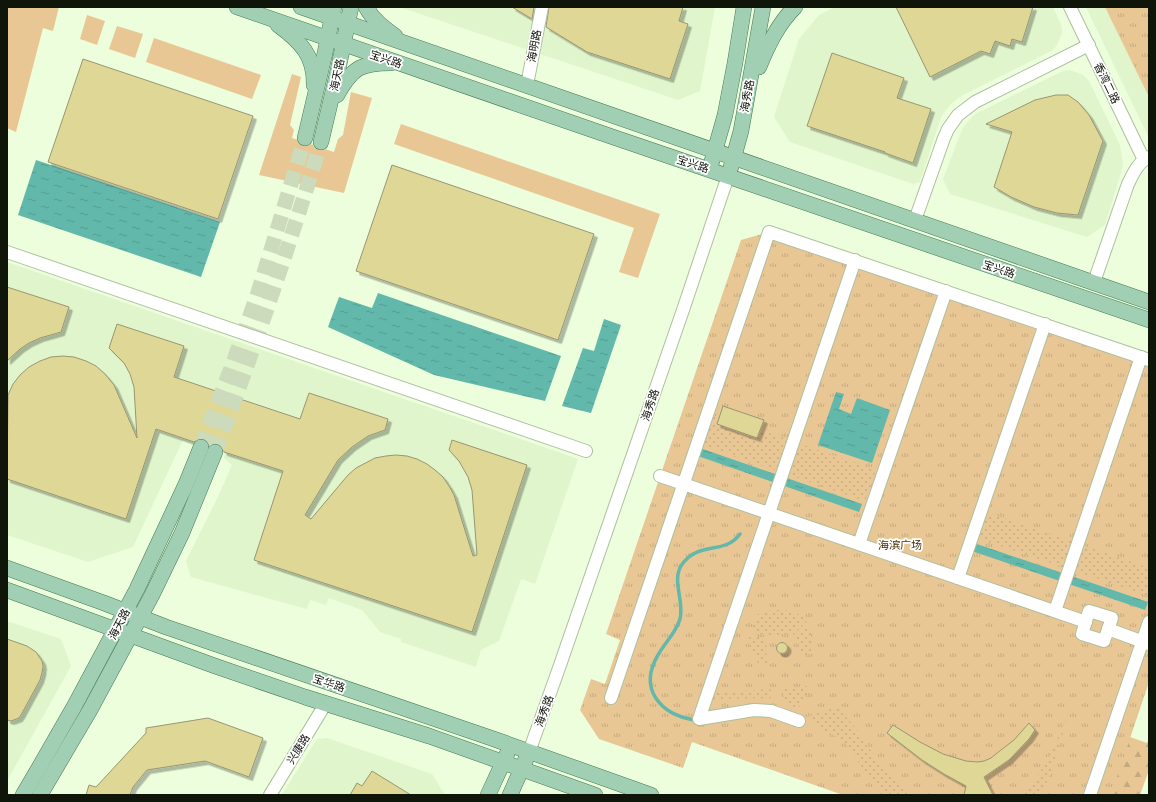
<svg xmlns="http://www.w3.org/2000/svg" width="1156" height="802" font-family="'DM Sans','Noto Sans SC',sans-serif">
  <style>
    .built { fill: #e0f5cb }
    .grass { fill: #e8c795 }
    .forest { fill: url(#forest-firs) }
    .park { fill: url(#park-tufts) }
    .garden { fill: url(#garden-dots) }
    .water { fill: url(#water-ripples) }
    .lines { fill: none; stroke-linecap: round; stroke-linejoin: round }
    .stream { stroke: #62b8aa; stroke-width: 3.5 }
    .building { fill: #ded795; stroke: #999673; filter: url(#shadow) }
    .major-tunnel { stroke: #cbdbbc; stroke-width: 15; stroke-dasharray: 15 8; stroke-linecap: butt }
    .minor-casing { stroke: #aebf9e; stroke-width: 14 }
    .major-casing { stroke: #467957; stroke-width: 16 }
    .minor { stroke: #fff; stroke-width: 12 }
    .major { stroke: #a1cfb3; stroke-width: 15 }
    .labels { text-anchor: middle; stroke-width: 3.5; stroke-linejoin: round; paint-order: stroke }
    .street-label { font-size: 11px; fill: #10150a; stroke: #fff }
    .park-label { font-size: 11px; fill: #482e00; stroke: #fff }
  </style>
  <defs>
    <pattern id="forest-firs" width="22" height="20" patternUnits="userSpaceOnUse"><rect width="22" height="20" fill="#e8c795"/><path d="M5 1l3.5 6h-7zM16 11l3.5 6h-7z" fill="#c6aa7f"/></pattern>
    <pattern id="park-tufts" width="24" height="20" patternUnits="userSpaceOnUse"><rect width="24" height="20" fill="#e8c795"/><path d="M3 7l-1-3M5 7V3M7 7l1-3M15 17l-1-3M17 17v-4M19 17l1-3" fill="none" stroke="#c6aa7f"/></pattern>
    <pattern id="garden-dots" width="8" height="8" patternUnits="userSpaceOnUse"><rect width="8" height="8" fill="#e8c795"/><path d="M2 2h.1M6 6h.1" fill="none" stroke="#c6aa7f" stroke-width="1.8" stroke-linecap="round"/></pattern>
    <pattern id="water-ripples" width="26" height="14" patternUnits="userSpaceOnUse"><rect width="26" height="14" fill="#62b8aa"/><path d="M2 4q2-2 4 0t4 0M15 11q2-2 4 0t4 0" fill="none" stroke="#549d91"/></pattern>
    <filter id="shadow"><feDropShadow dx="3.5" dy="3.5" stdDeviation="0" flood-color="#0004"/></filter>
  </defs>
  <rect width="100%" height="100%" fill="#ecfedb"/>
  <g class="built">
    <path d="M399 7H715L700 91 678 100Z"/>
    <path d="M835 7H1053L1062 27V33L1057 45 1053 50 961 96 951 104 943 114 940 120 920 182 913 184 790 142 774 117 799 39 819 15Z"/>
    <path d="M1086 7H1149V138Z"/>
    <path d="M1070 70 1083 75 1089 81 1120 145 1123 166 1105 225 1087 237 950 194 943 179 963 127 975 114 1063 71Z"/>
    <path d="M7 262 578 459 535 584 521 579 499 641 481 650 476 667 401 642V639L380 632 362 610 329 598 326 605 310 600 307 609 191 577 186 561 217 499 232 465 224 458 225 454 183 440 133 547 88 562 7 535Z"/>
    <path d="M7 621 61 639 71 666 7 781Z"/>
    <path d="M327 738 432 774 445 795H282L317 739Z"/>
  </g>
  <g class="grass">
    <path d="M7 7H59L53 31 43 28 16 132 7 128Z"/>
    <path d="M87 15 105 21 97 45 80 39Z"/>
    <path d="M117 26 143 34 135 58 109 49Z"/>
    <path d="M154 38 261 75 252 99 146 62Z"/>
    <path d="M292 74 301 77 290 125 294 130 292 138 334 152 338 139 343 135 351 92 372 98 344 193 259 175Z"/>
    <path d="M401 124 660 214 638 278 619 272 634 228 394 144Z"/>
  </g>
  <path class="forest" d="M1116 732 1147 743 1149 738V770L1140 795H1095Z"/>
  <g class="park">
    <path d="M1105 7H1149V97Z"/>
    <path d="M769 232 1149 360V682L1111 795H843L692 742 683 768 599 739 580 710 591 679 605 684 620 640 606 634 741 240Z"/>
  </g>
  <g class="garden">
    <path d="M707 413 719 417 717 424 757 438 760 430 876 470 865 501 697 443Z"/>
    <path d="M983 511 1149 568V596L974 537Z"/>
    <path d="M785 610C793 612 802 614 807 621L793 635C784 633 778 633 771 639L752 628C753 624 754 619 757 616 762 609 777 610 785 610Z"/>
    <path d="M809 626 811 634V654L800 655 799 648 796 638Z"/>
    <path d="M750 633 768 642C764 650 765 654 770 662L759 664C752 653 747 647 750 633Z"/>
    <path d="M809 686C808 690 807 695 805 699 796 719 783 697 779 688Z"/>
    <path d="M770 689 775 698 712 699 715 693Z"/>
    <path d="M837 707 860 733 873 754 904 790 911 795H885L864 770 843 740 815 726 807 717Z"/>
    <path d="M1067 715C1061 743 1054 770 1040 795H1018C1044 776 1056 744 1067 715Z"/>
  </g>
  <g class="water">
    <path d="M36 160 220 222 201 277 18 215Z"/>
    <path d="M378 293 561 356 545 401 434 375 328 327 339 297 372 308Z"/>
    <path d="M604 319 621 325 591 413 562 406 583 348 594 351Z"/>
    <path d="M836 392 844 394 839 409 851 414 857 398 890 410 872 463 818 445Z"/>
    <path d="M697 447 862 504 859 512 695 455Z"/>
    <path d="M971 542 1148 602 1145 610 969 550Z"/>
  </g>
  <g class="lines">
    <path class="stream" d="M694 720C660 714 638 689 658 655 665 642 676 633 680 619 685 601 670 579 683 563 700 541 725 555 740 534"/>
  </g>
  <g class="building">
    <path d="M512 7H534L532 19Z"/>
    <path d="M549 7H683L679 21 688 24 670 79 587 52 546 27Z"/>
    <path d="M896 7H1033L1022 42 1012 39 1010 46 995 41 990 54 981 51 930 77Z"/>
    <path d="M832 53 904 78 897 98 931 109 913 163 885 153V152L807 126Z"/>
    <path d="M83 59 253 116 218 219 48 162Z"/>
    <path d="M1056 95H1068L1078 102 1089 115 1103 141 1078 215 1057 213 1034 207 1011 197 994 187 1012 132 986 124 1035 100Z"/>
    <path d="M392 165 594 234 558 340 356 271Z"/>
    <path d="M7 287 69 307 61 332 40 338 29 343 20 349 7 361Z"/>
    <path d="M117 324 184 346 174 377 300 419 309 393 388 419 385 430 368 436 352 447 338 460 305 515 311 519 348 475 356 468 375 458 386 456 396 455 407 456 417 459 427 464 435 470 443 477 449 486 454 495 473 556 477 555 472 490 468 477 459 461 449 450 452 440 527 465 472 632 254 560 283 471 224 452 222 447 219 444 214 443 210 445 208 441 204 439 199 438 194 442 156 429 126 519 7 479 8 395 13 384 20 375 29 367 40 361 51 357 63 356 74 357 86 361 96 366 105 374 114 385 137 438 134 387 130 374 124 363 109 348Z"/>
    <path d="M723 406 764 420 757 438 717 424Z"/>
    <path d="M7 639 27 646 36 652 42 661 43 666 42 673 40 680 21 715 19 718 11 721 7 720Z"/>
    <circle cx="782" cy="648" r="5.5"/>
    <path d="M208 718 263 738 249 777 205 761 147 770 133 787 130 795H86L89 785 96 787 146 733V728Z"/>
    <path d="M1029 723 1035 730 1029 739 1009 760 984 777 993 795H964L966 786 944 774 922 760 887 733 893 725 920 742 943 754 966 761 978 762 984 761 991 758 1001 750 1014 740Z"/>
    <path d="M372 771 411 795H350L357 783 362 786Z"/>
  </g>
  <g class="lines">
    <g class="major-tunnel">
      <path d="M201 447 230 371 257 296 305 138"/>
      <path d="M215 452C254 350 289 247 321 142"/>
    </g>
    <defs>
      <g id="minor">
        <path d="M1070 7 1144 160"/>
        <path d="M527 85 542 7"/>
        <path d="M915 220 944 138 948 129 958 115 975 102 1089 45"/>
        <path d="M7 252 586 451"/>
        <path d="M1094 282 1128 184C1133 174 1138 162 1149 157"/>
        <path d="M660 476 1086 622"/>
        <path d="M859 544 946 291"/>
        <path d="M958 578 1045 324"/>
        <path d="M1055 611 1141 357"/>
        <path d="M1089 611 1112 618 1104 641 1082 634Z"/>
        <path d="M1108 629 1149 644"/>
        <path d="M611 698 769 232 1149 360"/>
        <path d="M799 721 771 711 754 710 699 719 855 260"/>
        <path d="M529 752 559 668 683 310 728 176"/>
        <path d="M270 795 326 703"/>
        <path d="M1090 795 1149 622"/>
      </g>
      <g id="major">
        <path d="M237 7 610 136 1149 320"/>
        <path d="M301 7 1149 302"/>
        <path d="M366 7C373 20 384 28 395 36"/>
        <path d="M278 25C300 41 315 56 314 85"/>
        <path d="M759 67C768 45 778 24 795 7"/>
        <path d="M337 95C352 68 360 63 391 63"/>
        <path d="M305 138 325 53 334 7"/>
        <path d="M321 142 338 70 351 7"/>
        <path d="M712 161 725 115 735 63 744 7"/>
        <path d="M731 167 741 131 763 7"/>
        <path d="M7 568 104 603 166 627 488 737 651 795"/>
        <path d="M7 590 215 666 305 697 429 736 595 795"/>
        <path d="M23 795 40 766 75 705 137 589 186 484 201 447"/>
        <path d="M40 795 90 710 152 595 182 533 215 452"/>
        <path d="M488 795 507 754"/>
        <path d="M510 795 526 759"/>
      </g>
    </defs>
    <use href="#minor" class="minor-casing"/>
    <use href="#major" class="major-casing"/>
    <use href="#minor" class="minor"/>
    <use href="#major" class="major"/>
  </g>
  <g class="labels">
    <g class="street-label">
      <text transform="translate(534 46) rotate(-80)" y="4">海明路</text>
      <text transform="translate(386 59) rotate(19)" y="4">宝兴路</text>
      <text transform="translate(337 75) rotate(-78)" y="4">海天路</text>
      <text transform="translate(1107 83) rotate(64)" y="4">香湾二路</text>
      <text transform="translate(747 96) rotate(-80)" y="4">海秀路</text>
      <text transform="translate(693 164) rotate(18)" y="4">宝兴路</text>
      <text transform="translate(999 269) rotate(19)" y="4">宝兴路</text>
      <text transform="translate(650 405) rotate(-71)" y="4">海秀路</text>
      <text transform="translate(119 624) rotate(-62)" y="4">海天路</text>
      <text transform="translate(329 683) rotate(19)" y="4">宝华路</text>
      <text transform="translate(544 711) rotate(-70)" y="4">海秀路</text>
      <text transform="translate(298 749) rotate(-58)" y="4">兴康路</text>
    </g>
    <g class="park-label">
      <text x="900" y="549">海滨广场</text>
    </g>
  </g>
  <rect width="1156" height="802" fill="none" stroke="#10150a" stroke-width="16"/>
</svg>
